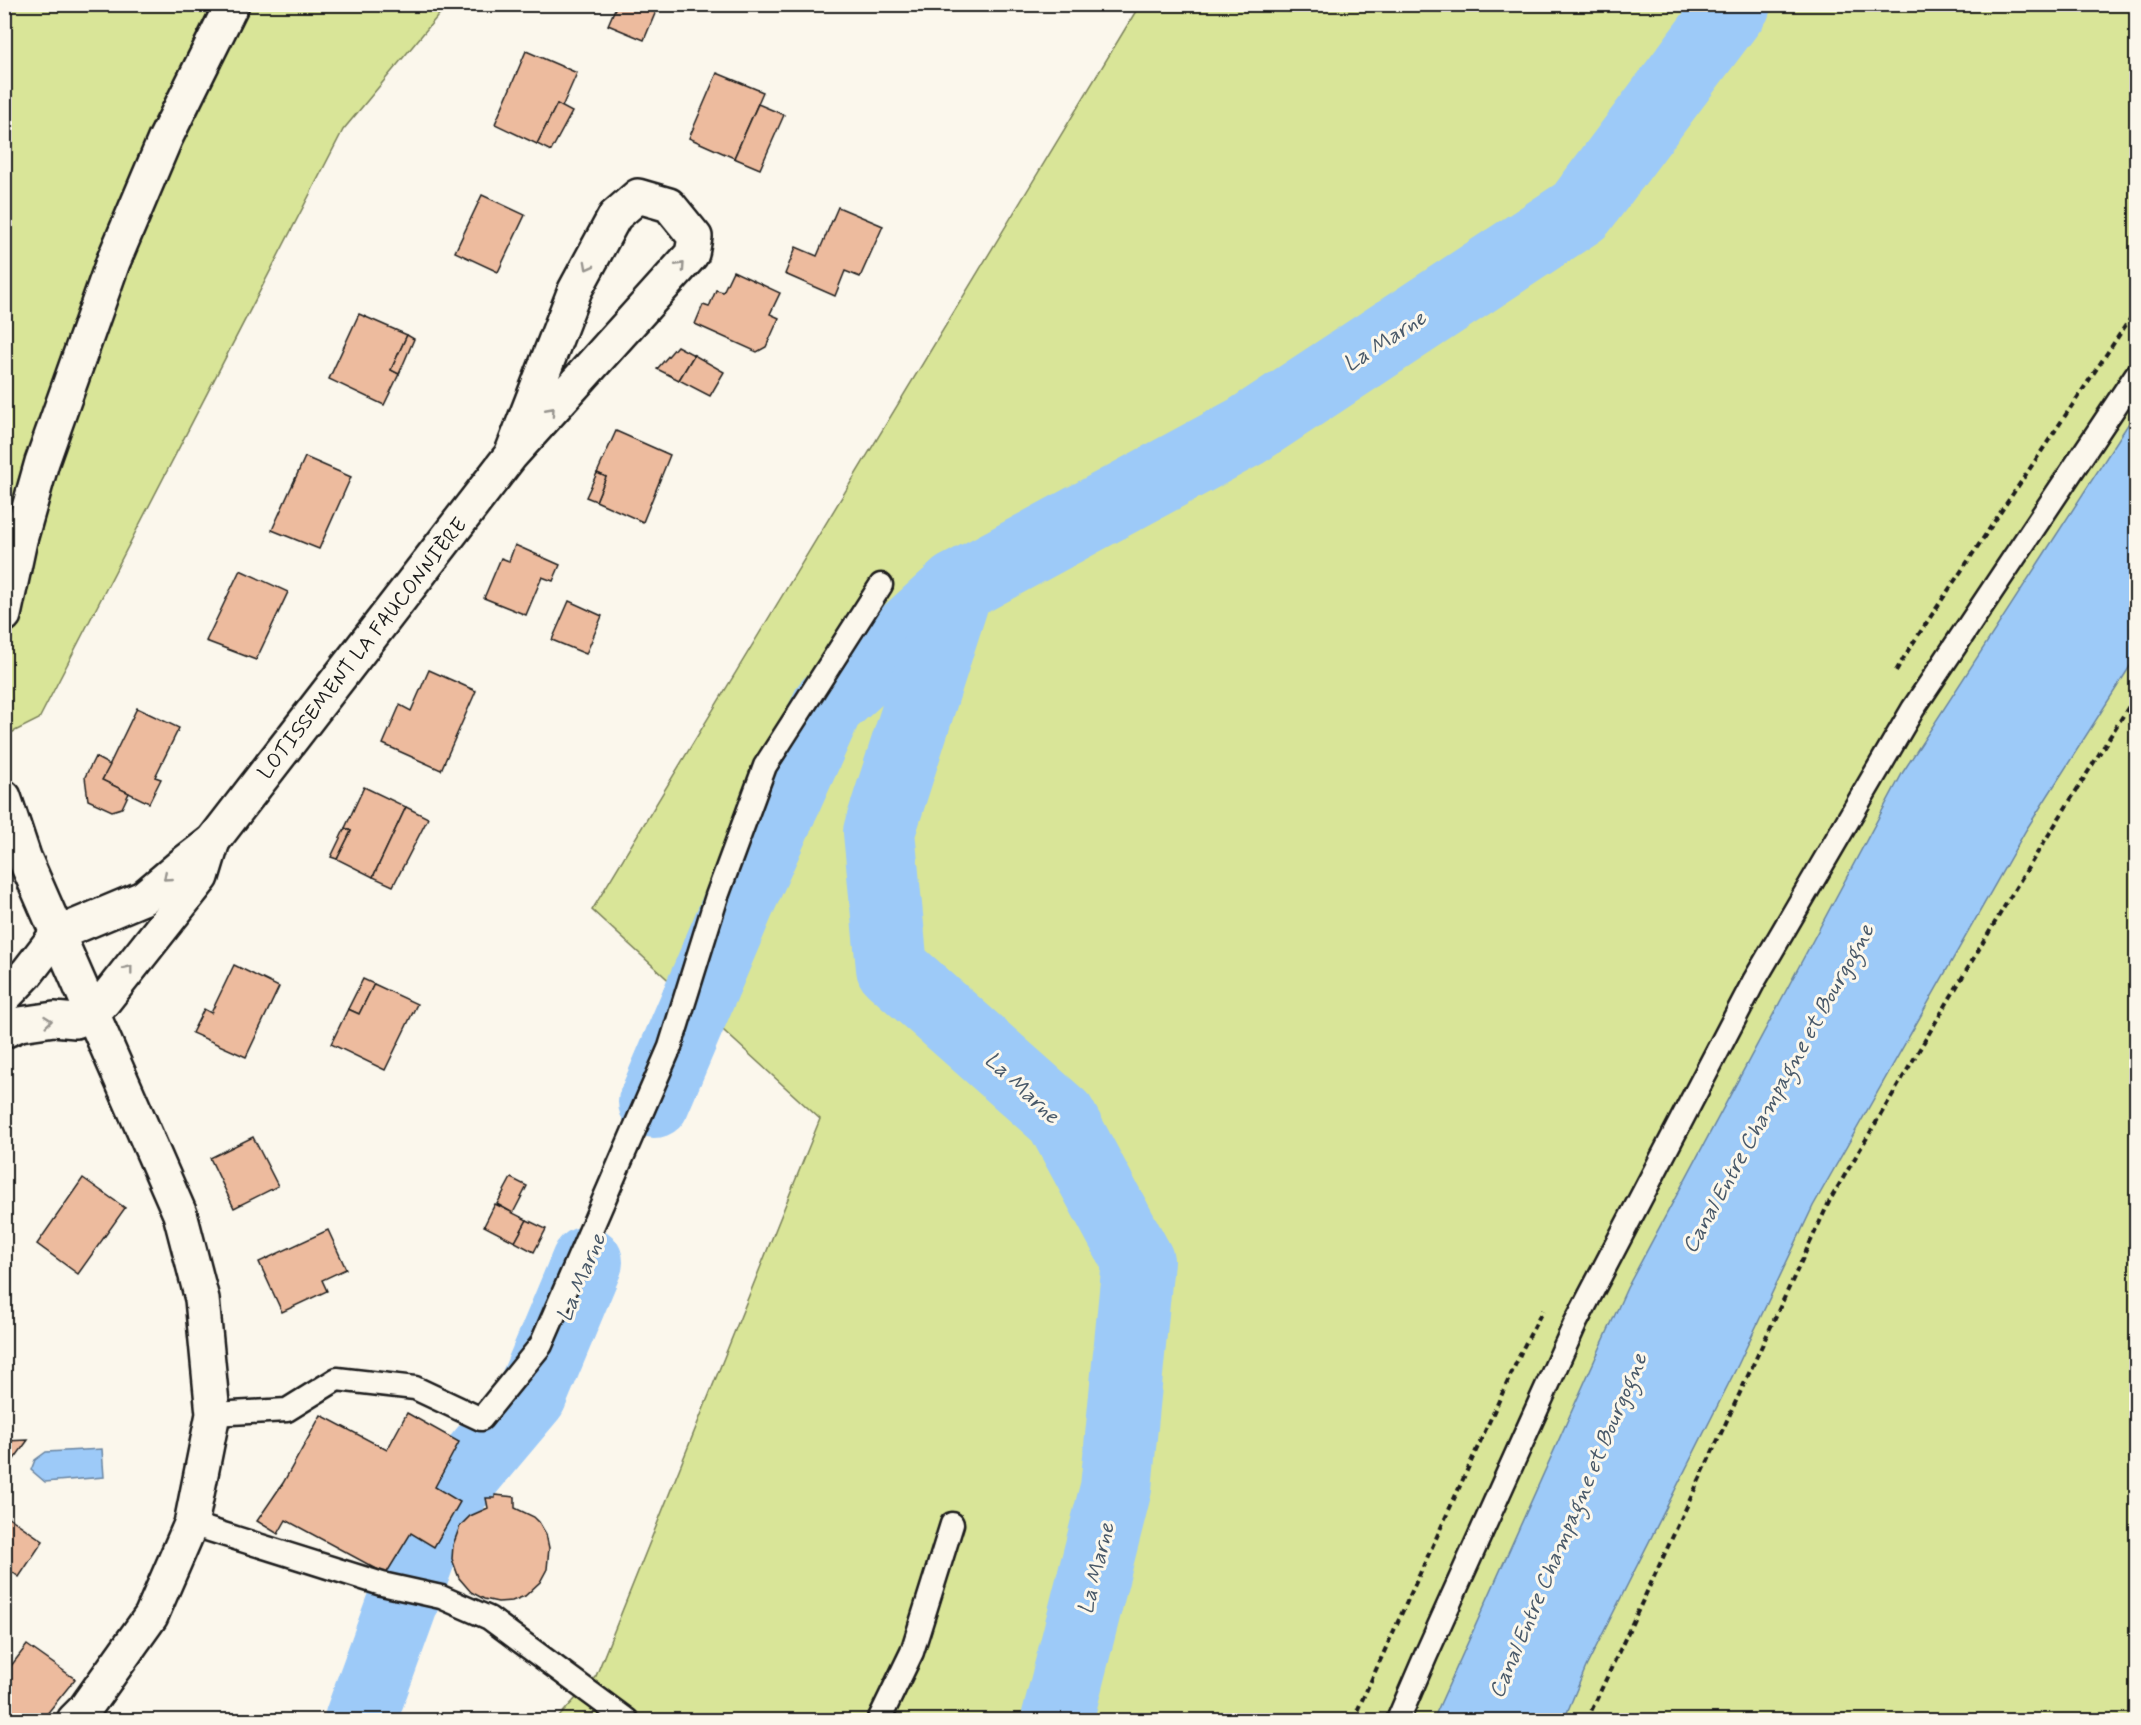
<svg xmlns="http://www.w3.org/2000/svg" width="2141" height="1725" font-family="Mynerve,sans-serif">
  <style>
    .green { fill: #d9e598; stroke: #7a805a; stroke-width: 1.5 }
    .water { fill: #9dcaf8; stroke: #6984a0; stroke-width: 1.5 }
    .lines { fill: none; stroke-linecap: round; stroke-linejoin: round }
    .river { stroke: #9dcaf8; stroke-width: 72 }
    .building { fill: #edbb9e; stroke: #1c1c1c; stroke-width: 1.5 }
    .lane-casing { stroke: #1c1c1c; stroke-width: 27 }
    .street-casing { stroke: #1c1c1c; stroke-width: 38 }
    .secondary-casing { stroke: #1c1c1c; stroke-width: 38 }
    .path { stroke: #1c1c1c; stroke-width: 4; stroke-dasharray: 6 4.5; stroke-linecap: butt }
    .lane { stroke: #fbf7ec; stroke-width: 22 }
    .street { stroke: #fbf7ec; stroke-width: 33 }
    .secondary { stroke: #fbf7ec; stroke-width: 33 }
    .oneway { stroke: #97948e }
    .labels { text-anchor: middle; stroke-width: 6; stroke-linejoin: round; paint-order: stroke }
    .street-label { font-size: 21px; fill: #1c1c1c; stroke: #fbf7ec }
    .water-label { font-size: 22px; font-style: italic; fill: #495969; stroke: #fbf7ec }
  </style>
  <rect width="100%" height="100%" fill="#fbf7ec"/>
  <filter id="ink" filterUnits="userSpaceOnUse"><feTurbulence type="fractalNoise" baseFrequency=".0167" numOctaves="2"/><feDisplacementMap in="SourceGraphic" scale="12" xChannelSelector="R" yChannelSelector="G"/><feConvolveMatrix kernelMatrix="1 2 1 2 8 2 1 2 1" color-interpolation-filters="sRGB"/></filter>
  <g filter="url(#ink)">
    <g class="green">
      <path d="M5 5H447L343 130 39 719 5 736Z"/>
      <path d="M1137 5H2136V1720H556L596 1676 820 1119 592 910 1139 6Z"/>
    </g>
    <g class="water">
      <path d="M2136 412V657L2026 830 1813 1206 1738 1365 1586 1667 1564 1720H1433L1627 1288 1903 772Z"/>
      <path d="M102 1449 104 1477 45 1482 31 1470 35 1460 46 1452Z"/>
    </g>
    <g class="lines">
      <g class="river">
        <path d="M654 1102 741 898 828 705 957 588"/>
        <path d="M448 1495 531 1396 587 1262"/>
        <path d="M360 1720 425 1541"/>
        <path d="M1057 1720 1116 1488 1138 1261 1061 1118 892 968 879 832 957 588 1247 431 1580 211 1735 4"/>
      </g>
    </g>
    <g class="building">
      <path d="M617 4H659L644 40 608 25Z"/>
      <path d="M526 51 577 73 562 107 557 104 537 144 495 124Z"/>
      <path d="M717 73 763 92 734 158 689 138Z"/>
      <path d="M557 104 572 112 551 151 537 144Z"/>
      <path d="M758 104 784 115 760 169 734 158Z"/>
      <path d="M482 195 525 215 498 272 455 252Z"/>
      <path d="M838 207 883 226 860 277 845 271 835 296 785 274 796 247 817 256Z"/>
      <path d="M733 271 780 293 770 314 779 318 766 347 757 352 695 324 703 305 709 307 716 290 723 292Z"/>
      <path d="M359 314 407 335 391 370 399 374 384 405 329 379Z"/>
      <path d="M407 335 414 339 399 374 391 370Z"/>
      <path d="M677 346 694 355 679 380 657 369Z"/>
      <path d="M694 355 724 372 710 396 679 380Z"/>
      <path d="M616 431 670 455 643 522 596 501 606 477 597 473Z"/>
      <path d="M305 457 351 477 319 549 272 530Z"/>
      <path d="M597 473 606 477 596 501 586 497Z"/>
      <path d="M515 545 560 565 553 581 542 577 526 615 484 598 501 558 509 561Z"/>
      <path d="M240 570 288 592 256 660 206 641Z"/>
      <path d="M569 601 602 616 586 654 552 640Z"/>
      <path d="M429 670 476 691 441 770 383 744 400 705 411 711Z"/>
      <path d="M137 708 179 728 155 777 161 779 149 803 102 780Z"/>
      <path d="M95 757 110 765 102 780 129 793 122 808 112 811 88 800 85 777Z"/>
      <path d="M364 787 406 807 373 877 337 859 351 831 345 828Z"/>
      <path d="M406 807 428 818 393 886 373 877Z"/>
      <path d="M345 828 351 831 337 859 331 857Z"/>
      <path d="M234 965 279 987 246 1057 192 1033 204 1009 211 1013Z"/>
      <path d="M363 979 374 984 359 1014 348 1009Z"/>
      <path d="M374 984 417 1004 385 1070 331 1044 348 1009 359 1014Z"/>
      <path d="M253 1137 278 1186 234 1208 210 1158Z"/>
      <path d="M83 1178 125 1208 78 1274 37 1244Z"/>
      <path d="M511 1178 527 1186 513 1213 497 1204Z"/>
      <path d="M495 1204 527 1220 515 1242 484 1226Z"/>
      <path d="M527 1220 546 1229 534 1252 515 1242Z"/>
      <path d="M328 1230 346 1269 322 1280 327 1291 282 1312 259 1262Z"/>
      <path d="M407 1413 459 1442 435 1487 460 1502 434 1547 411 1533 386 1574 286 1520 278 1534 257 1521 283 1483 321 1415 387 1450Z"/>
      <path d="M28 1440 4 1473V1441Z"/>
      <path d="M495 1495 515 1497V1508L534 1517 539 1522 546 1534 549 1548 547 1569 540 1582 525 1596 512 1601 498 1602 484 1599 471 1592 459 1578 452 1559 453 1545 460 1526 470 1516 488 1508 486 1498H495Z"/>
      <path d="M4 1514 43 1541 19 1577 4 1566Z"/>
      <path d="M27 1645 75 1679 42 1720H4V1675Z"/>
    </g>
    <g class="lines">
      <defs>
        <g id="lane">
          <path d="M213 1414 287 1410 337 1379 415 1388 481 1419 541 1345 670 1047 717 896 765 766 881 585"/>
          <path d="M191 1524 382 1584 441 1597 489 1618 627 1720"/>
          <path d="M879 1720 912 1652 952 1524"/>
          <path d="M1398 1720 1426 1655 1576 1322 1754 981 1913 709 2136 375"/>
        </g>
        <g id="street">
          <path d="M4 997 27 973 57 934 143 898 183 864 213 841 511 455 692 254 695 237 669 205 638 196 615 216 575 290 511 455"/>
          <path d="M4 1031 20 1024 54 1019 76 1021 92 1014 104 1001 202 877 213 841"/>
        </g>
        <g id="secondary">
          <path d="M4 615 20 540 42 462 113 262 165 139 232 4"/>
          <path d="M4 797 24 857 180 1214 202 1299 213 1414 191 1524 151 1616 84 1710 74 1720"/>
        </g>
      </defs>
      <use href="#lane" class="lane-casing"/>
      <use href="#street" class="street-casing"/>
      <use href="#secondary" class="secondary-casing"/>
      <g class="path">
        <path d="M1896 671 1909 649 2136 310"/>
        <path d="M1353 1720 1523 1348 1543 1310"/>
        <path d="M1587 1720 1830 1200 2016 887 2136 695"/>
      </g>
      <use href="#lane" class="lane"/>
      <use href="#street" class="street"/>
      <use href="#secondary" class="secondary"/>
    </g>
    <defs><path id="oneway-chevron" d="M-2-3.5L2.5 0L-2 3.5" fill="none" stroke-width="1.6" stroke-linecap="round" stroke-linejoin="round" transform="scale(1.5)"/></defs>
    <g class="oneway">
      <use href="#oneway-chevron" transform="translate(588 266) rotate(118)"/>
      <use href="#oneway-chevron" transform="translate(681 266) rotate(-48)"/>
      <use href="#oneway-chevron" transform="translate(551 411) rotate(-48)"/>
      <use href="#oneway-chevron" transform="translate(167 877) rotate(139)"/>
      <use href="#oneway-chevron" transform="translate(129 969) rotate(-52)"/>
      <use href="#oneway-chevron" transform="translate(48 1021) rotate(-6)"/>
    </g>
  </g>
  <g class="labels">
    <g class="street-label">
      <text transform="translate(362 648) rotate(-52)" y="7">LOTISSEMENT LA FAUCONNIÈRE</text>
    </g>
    <g class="water-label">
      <text transform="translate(1384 340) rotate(-33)" y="8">La Marne</text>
      <text transform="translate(1023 1087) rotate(43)" y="8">La Marne</text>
      <text transform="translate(1777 1088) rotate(-61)" y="8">Canal Entre Champagne et Bourgogne</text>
      <text transform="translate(580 1277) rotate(-67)" y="8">La Marne</text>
      <text transform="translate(1567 1525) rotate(-67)" y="8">Canal Entre Champagne et Bourgogne</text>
      <text transform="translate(1095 1568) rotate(-76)" y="8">La Marne</text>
    </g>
  </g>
  <rect width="2141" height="1725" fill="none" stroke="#fbf7ec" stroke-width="24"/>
  <rect x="12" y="12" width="2117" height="1701" fill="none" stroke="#1c1c1c" stroke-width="2" filter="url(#ink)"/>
</svg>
